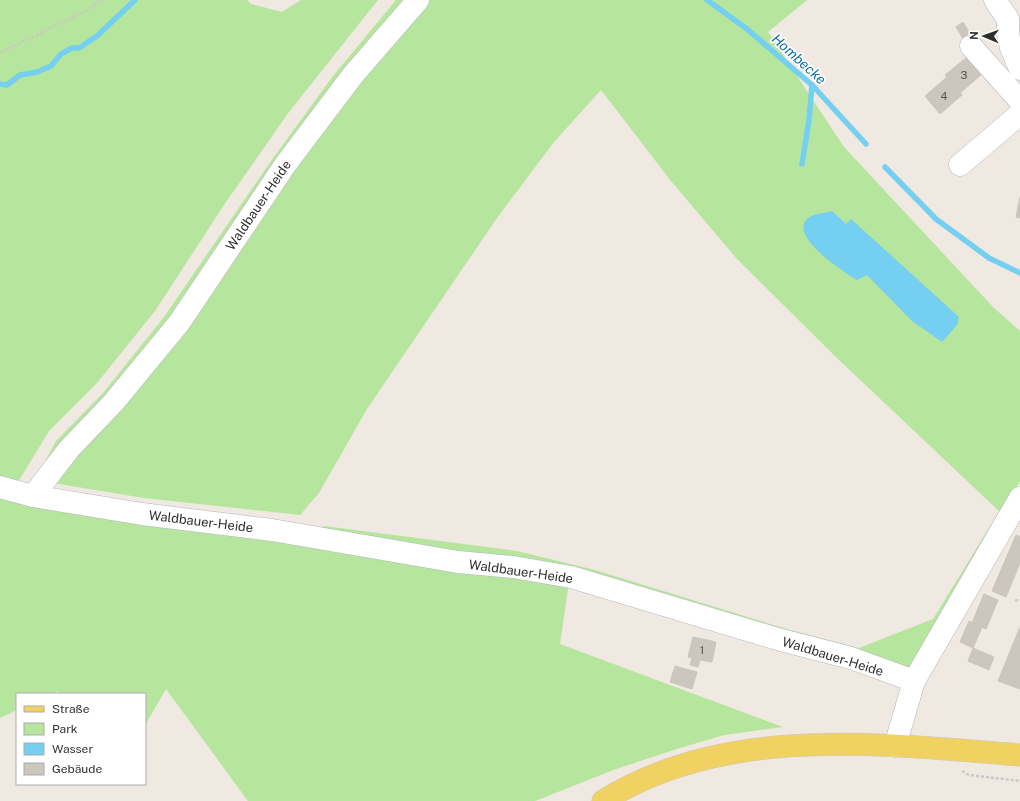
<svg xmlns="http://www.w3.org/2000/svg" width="1020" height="801" font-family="'Public Sans',sans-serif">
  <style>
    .green { fill: #b6e59e }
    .water { fill: #75cff0 }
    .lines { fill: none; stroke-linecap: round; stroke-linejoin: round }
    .stream { stroke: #75cff0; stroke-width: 5.5 }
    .building { fill: #cbc7bf; stroke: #cbc5ba }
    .minor-casing { stroke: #b4b7c1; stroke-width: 23 }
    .major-casing { stroke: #c9c9c9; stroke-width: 23 }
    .path { stroke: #c9c9c9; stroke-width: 2.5; stroke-dasharray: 3 2; stroke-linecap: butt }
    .minor { stroke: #fff; stroke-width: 22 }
    .major { stroke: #f2d163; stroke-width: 22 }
    .labels { text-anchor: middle; stroke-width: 3.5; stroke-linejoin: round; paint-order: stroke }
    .number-label { font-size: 11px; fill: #555452 }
    .street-label { font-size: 13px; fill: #2e2e2e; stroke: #fff }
    .water-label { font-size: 14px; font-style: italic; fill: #0d6fa3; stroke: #fff }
  </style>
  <rect width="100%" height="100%" fill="#efe9e1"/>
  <g class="green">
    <path d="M0 0H247L251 4 282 12 301 0H378L289 112 226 202 155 311 97 383 49 431 18 482 0 478Z"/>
    <path d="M396 0H807L768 32 844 147 993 307 1020 331V481L917 668 911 671 776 633 321 532 324 526 517 551 595 570 790 630 859 648 933 619 992 523 1002 514 838 359 737 259 671 181 601 90 554 142 497 218 367 409 319 493 300 515 144 498 35 480 56 441 103 393 164 317 271 161 333 76Z"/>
    <path d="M0 498 143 524 569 582 560 644 783 727 724 735 680 748 616 769 535 801H248L166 689 145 725V694H60L58 691 51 694H17V710L0 718Z"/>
  </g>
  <path class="water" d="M832 211 846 224 851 219 959 317 957 325 942 342 912 321 867 275 857 280C844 272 787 236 808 218 813 214 825 213 832 211Z"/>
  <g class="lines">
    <g class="stream">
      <path d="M707 0 747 29 812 85 866 144"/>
      <path d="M0 84 7 85 20 75 37 72 51 66 61 54 72 48H79L97 36 135 0"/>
      <path d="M802 164 809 120 812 85"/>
      <path d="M885 167 936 219 989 258 1020 273"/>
    </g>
  </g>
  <g class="building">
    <path d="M963 22 973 38 965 42 956 27Z"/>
    <path d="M967 57 982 74 960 93 945 75Z"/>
    <path d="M947 77 962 95 940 114 925 96Z"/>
    <path d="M1020 197V218L1016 217Z"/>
    <path d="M1016 535 1020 537V563L1006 597 992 591Z"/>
    <path d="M984 594 998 600 986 629 972 623Z"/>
    <path d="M969 621 982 627 973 648 960 642Z"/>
    <path d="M1020 627V689L998 681Z"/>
    <path d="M693 637 716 642 712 662 700 660 698 667 690 665 692 658 688 657Z"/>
    <path d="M973 648 994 657 989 670 968 661Z"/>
    <path d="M675 666 697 672 692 689 670 682Z"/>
  </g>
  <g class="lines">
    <defs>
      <g id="minor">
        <path d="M995 0 1008 19V34L1011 48 1020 69"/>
        <path d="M971 46 1020 101"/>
        <path d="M960 165 1020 114"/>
        <path d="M0 487 33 496 142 514 272 530 458 562 513 567 571 577 781 640 851 658 914 681"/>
        <path d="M33 496 69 449 113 403 179 323 285 165 353 75 418 0"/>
        <path d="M895 746 914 681 1020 498"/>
      </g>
      <path id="major" d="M603 801C725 724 883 744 1020 755"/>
    </defs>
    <use href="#minor" class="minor-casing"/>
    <use href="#major" class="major-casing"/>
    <g class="path">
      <path d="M0 53 89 9 103 0"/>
      <path d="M1015 600 1020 601"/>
      <path d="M962 771 969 775 1020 781"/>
    </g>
    <use href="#minor" class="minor"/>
    <use href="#major" class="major"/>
  </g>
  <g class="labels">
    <g class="number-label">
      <text x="964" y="79">3</text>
      <text x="944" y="100">4</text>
      <text x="702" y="654">1</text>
    </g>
    <g class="street-label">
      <text transform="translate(258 205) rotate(-56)" y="5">Waldbauer-Heide</text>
      <text transform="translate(201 521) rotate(7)" y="5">Waldbauer-Heide</text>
      <text transform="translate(521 571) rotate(8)" y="5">Waldbauer-Heide</text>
      <text transform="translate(833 656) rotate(17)" y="5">Waldbauer-Heide</text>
    </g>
    <g class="water-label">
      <text transform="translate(799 59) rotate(42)" y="5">Hombecke</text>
    </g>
  </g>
  <rect x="16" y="693" width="130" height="92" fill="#ffffff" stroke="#ababab"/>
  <rect x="24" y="706" width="20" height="6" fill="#f2d163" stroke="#ababab"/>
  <text x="52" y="713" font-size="12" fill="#2e2e2e">Straße</text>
  <rect x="24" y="723" width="20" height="12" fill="#b6e59e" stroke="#ababab"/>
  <text x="52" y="733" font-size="12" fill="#2e2e2e">Park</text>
  <rect x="24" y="743" width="20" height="12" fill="#75cff0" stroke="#ababab"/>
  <text x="52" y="753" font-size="12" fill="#2e2e2e">Wasser</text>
  <rect x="24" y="763" width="20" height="12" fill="#cbc7bf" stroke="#ababab"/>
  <text x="52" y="773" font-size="12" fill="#2e2e2e">Gebäude</text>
  <g transform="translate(984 36) rotate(272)" stroke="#ffffff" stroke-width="3" paint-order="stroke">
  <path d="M0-3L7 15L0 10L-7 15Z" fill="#2e2e2e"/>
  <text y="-6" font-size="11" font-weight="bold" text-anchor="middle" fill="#2e2e2e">N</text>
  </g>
</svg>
